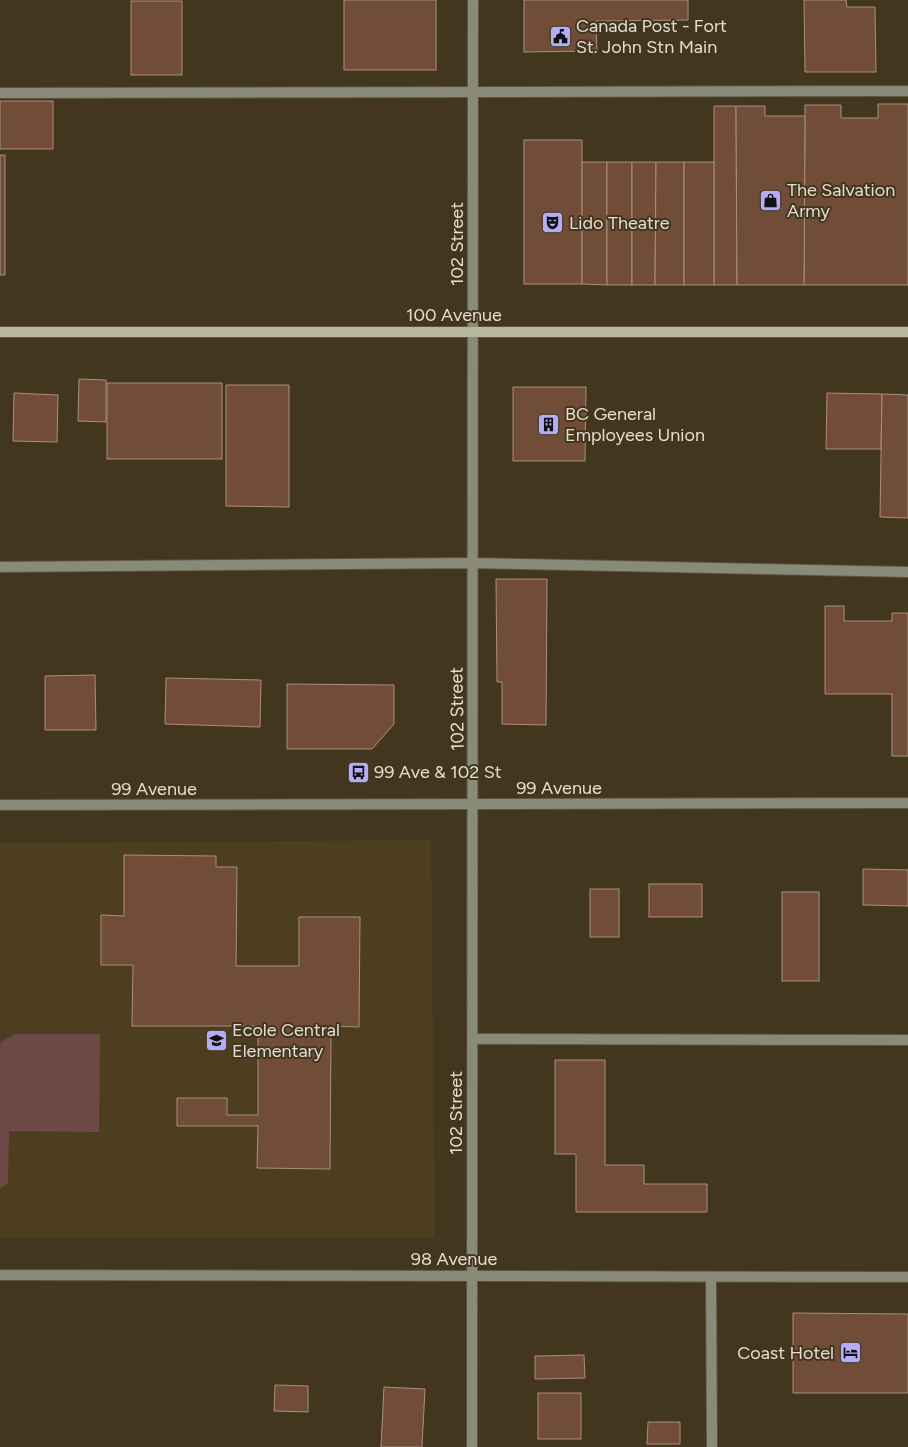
<svg xmlns="http://www.w3.org/2000/svg" width="908" height="1447" font-family="Figtree,sans-serif">
  <style>
    .built { fill: #4e3e20 }
    .green { fill: #6e4948 }
    .building { fill: #714d38; stroke: #a98e7f }
    .lines { fill: none; stroke-linecap: round; stroke-linejoin: round }
    .service-casing { stroke: #5f543f; stroke-width: 12 }
    .minor-casing { stroke: #5f543f; stroke-width: 12 }
    .secondary-casing { stroke: #5f543f; stroke-width: 12 }
    .service { stroke: #898b79; stroke-width: 10 }
    .minor { stroke: #898b79; stroke-width: 10 }
    .secondary { stroke: #b6b99d; stroke-width: 10 }
    .labels { text-anchor: middle; stroke-width: 4; stroke-linejoin: round; paint-order: stroke }
    .poi-label { font-size: 18px; fill: #e5ddd0; stroke: #42361f; text-anchor: start }
    .street-label { font-size: 18px; fill: #e5ddd0; stroke: #42361f }
  </style>
  <rect width="100%" height="100%" fill="#42361f"/>
  <path class="built" d="M431 840 435 1238H0V843Z"/>
  <path class="green" d="M15 1034H100L99 1132 9 1131 8 1183 0 1188V1048L1 1042Z"/>
  <g class="building">
    <rect x="344" y="0" width="92" height="70"/>
    <path d="M524 0H688V20L596 21 597 51 524 52Z"/>
    <path d="M804 0H846L847 7H875L876 72H805Z"/>
    <rect x="131" y="1" width="51" height="74"/>
    <rect x="0" y="101" width="53" height="48"/>
    <path d="M878 104H908V285H804L805 105H841V118H878Z"/>
    <path d="M714 106H736L737 285H714Z"/>
    <path d="M736 106H765V116H805L804 285H737Z"/>
    <rect x="524" y="140" width="58" height="144"/>
    <rect x="0" y="155" width="5" height="120"/>
    <path d="M582 162H607V285L582 284Z"/>
    <rect x="607" y="162" width="25" height="123"/>
    <path d="M632 162H656L655 285H632Z"/>
    <path d="M656 162H684V285H655Z"/>
    <rect x="684" y="162" width="30" height="123"/>
    <path d="M79 379 106 380V422L78 421Z"/>
    <rect x="107" y="383" width="115" height="76"/>
    <path d="M226 385H289V507L226 506Z"/>
    <path d="M513 387H586L585 461H513Z"/>
    <path d="M14 393 58 395 57 442 13 441Z"/>
    <path d="M827 393 882 394 881 449H826Z"/>
    <path d="M882 394 908 395V518L880 517Z"/>
    <path d="M496 579H547L546 725 502 724V682H497Z"/>
    <path d="M825 606H844V621H892V613H908V756H892V694H825Z"/>
    <path d="M95 675 96 730H45V676Z"/>
    <path d="M166 678 261 680 260 727 165 724Z"/>
    <path d="M287 684 394 685V724L372 749H287Z"/>
    <path d="M124 855 216 856V867H237L236 966H299V917H360L359 1027 331 1026 330 1169 257 1168 258 1126H177V1098H227V1115H258V1026H132L133 965H101V915L124 916Z"/>
    <path d="M863 869 908 870V906L863 905Z"/>
    <rect x="649" y="884" width="53" height="33"/>
    <rect x="590" y="889" width="29" height="48"/>
    <rect x="782" y="892" width="37" height="89"/>
    <path d="M555 1060H605V1165H644V1184H707V1212H576V1154H555Z"/>
    <path d="M793 1313 908 1314V1393H793Z"/>
    <path d="M584 1355 585 1378 535 1379V1356Z"/>
    <path d="M275 1385 308 1386V1412L274 1411Z"/>
    <path d="M384 1387 425 1389 422 1447H381Z"/>
    <rect x="538" y="1393" width="43" height="46"/>
    <path d="M648 1422H680V1444H647Z"/>
  </g>
  <g class="lines">
    <defs>
      <g id="service">
        <path d="M0 93 908 91"/>
        <path d="M0 567 471 563 908 572"/>
        <path d="M473 1039 908 1040"/>
        <path d="M711 1278 712 1447"/>
      </g>
      <g id="minor">
        <path d="M0 805 908 803"/>
        <path d="M0 1275 908 1277"/>
        <path d="M472 1447 473 0"/>
      </g>
      <path id="secondary" d="M0 332H908"/>
    </defs>
    <use href="#service" class="service-casing"/>
    <use href="#minor" class="minor-casing"/>
    <use href="#secondary" class="secondary-casing"/>
    <use href="#service" class="service"/>
    <use href="#minor" class="minor"/>
    <use href="#secondary" class="secondary"/>
  </g>
  <defs>
    <symbol id="civic-square" viewBox="-11 -11 22 22"><rect x="-9" y="-9" width="18" height="18" rx="4" fill="#b5acf9" stroke="#42361f"/><path d="M-.6-6.5H3V-4.5H.6V-3L4-1V1h2V6H-6V1h2V-1L-.6-3ZM-1.2 2.5V6h2.4V2.5Z" fill="#111"/></symbol>
    <symbol id="shop-square" viewBox="-11 -11 22 22"><rect x="-9" y="-9" width="18" height="18" rx="4" fill="#b5acf9" stroke="#42361f"/><path d="M-5-2.5h2.3a2.7 3.5 0 0 1 5.4 0H5L5.5 6h-11ZM-1.5-2.5h3a1.5 2.3 0 0 0-3 0Z" fill="#111"/></symbol>
    <symbol id="theatre-square" viewBox="-11 -11 22 22"><rect x="-9" y="-9" width="18" height="18" rx="4" fill="#b5acf9" stroke="#42361f"/><path d="M-5-5.5Q0-4 5-5.5V0Q5 5 0 6Q-5 5-5 0ZM-3.3-2.5H-1v1.5H-3.3ZM1-2.5H3.3v1.5H1ZM-2.8 1Q0 5.5 2.8 1Z" fill="#111"/></symbol>
    <symbol id="building-square" viewBox="-11 -11 22 22"><rect x="-9" y="-9" width="18" height="18" rx="4" fill="#b5acf9" stroke="#42361f"/><path d="M-4-6H4V6H1V3H-1V6H-4ZM-2.5-4.3h1.7v1.8h-1.7ZM.8-4.3h1.7v1.8H.8ZM-2.5-1h1.7V.8h-1.7ZM.8-1h1.7V.8H.8Z" fill="#111"/></symbol>
    <symbol id="bus-square" viewBox="-11 -11 22 22"><rect x="-9" y="-9" width="18" height="18" rx="4" fill="#b5acf9" stroke="#42361f"/><path d="M-5-6H5V4H4V6H2V4H-2V6H-4V4H-5ZM-3.5-4V0h7V-4ZM-3.5 1.2v1.5H-2V1.2ZM2 1.2v1.5H3.5V1.2Z" fill="#111"/></symbol>
    <symbol id="school-square" viewBox="-11 -11 22 22"><rect x="-9" y="-9" width="18" height="18" rx="4" fill="#b5acf9" stroke="#42361f"/><path d="M0-5L7-2L0 1L-7-2ZM-4 1L0 2.5L4 1V4Q0 6-4 4Z" fill="#111"/></symbol>
    <symbol id="hotel-square" viewBox="-11 -11 22 22"><rect x="-9" y="-9" width="18" height="18" rx="4" fill="#b5acf9" stroke="#42361f"/><path d="M-6-4.5h1.5V1H6V5H4.5V3h-9V5H-6ZM-4 0a1.8 1.8 0 1 1 3.6 0ZM.5 0V-2.5h3Q6-2.5 6 0Z" fill="#111"/></symbol>
  </defs>
  <g fill-rule="evenodd">
    <use href="#civic-square" x="548" y="24" width="25" height="25"/>
    <use href="#shop-square" x="758" y="188" width="25" height="25"/>
    <use href="#theatre-square" x="540" y="210" width="25" height="25"/>
    <use href="#building-square" x="536" y="412" width="25" height="25"/>
    <use href="#bus-square" x="346" y="760" width="25" height="25"/>
    <use href="#school-square" x="204" y="1028" width="25" height="25"/>
    <use href="#hotel-square" x="838" y="1340" width="25" height="25"/>
  </g>
  <g class="labels">
    <g class="poi-label">
      <text x="576" y="32">Canada Post - Fort<tspan x="576" dy="21">St. John Stn Main</tspan></text>
      <text x="787" y="196">The Salvation<tspan x="787" dy="21">Army</tspan></text>
      <text x="569" y="229">Lido Theatre</text>
      <text x="565" y="420">BC General<tspan x="565" dy="21">Employees Union</tspan></text>
      <text x="374" y="778">99 Ave &amp; 102 St</text>
      <text x="232" y="1036">Ecole Central<tspan x="232" dy="21">Elementary</tspan></text>
      <text x="834" y="1359" text-anchor="end">Coast Hotel</text>
    </g>
    <g class="street-label">
      <text transform="translate(457 244) rotate(-90)" y="6">102 Street</text>
      <text x="454" y="321">100 Avenue</text>
      <text transform="translate(457 709) rotate(-91)" y="6">102 Street</text>
      <text x="559" y="794">99 Avenue</text>
      <text x="154" y="795">99 Avenue</text>
      <text transform="translate(456 1113) rotate(-90)" y="6">102 Street</text>
      <text x="454" y="1265">98 Avenue</text>
    </g>
  </g>
</svg>
